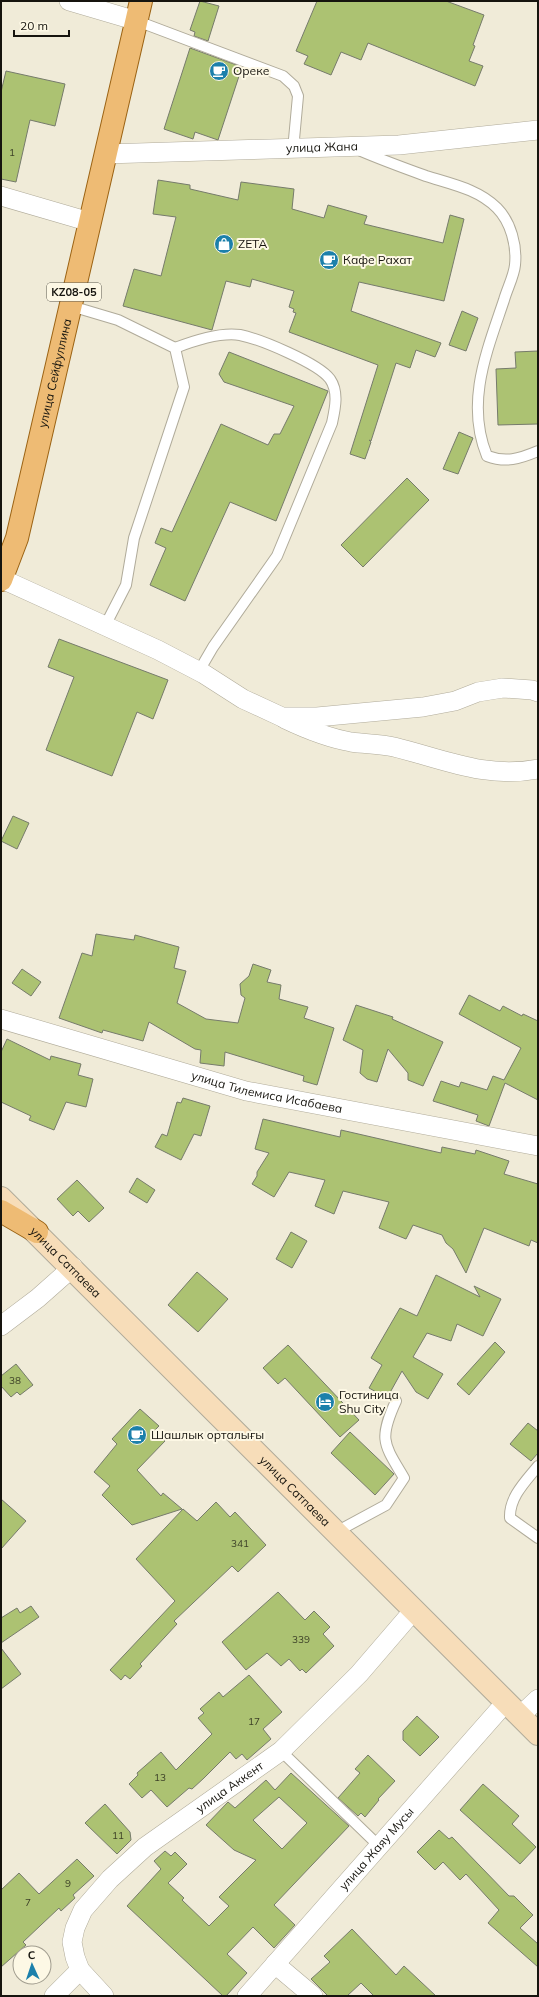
<svg xmlns="http://www.w3.org/2000/svg" width="539" height="1997" font-family="Mulish,sans-serif">
  <style>
    .building { fill: #acc272; stroke: #767b6b; fill-rule: evenodd }
    .lines { fill: none; stroke-linecap: round; stroke-linejoin: round }
    .lane-casing { stroke: #b0ab9a; stroke-width: 12 }
    .street-casing { stroke: #b0ab9a; stroke-width: 20 }
    .secondary-casing { stroke: #b0ab9a; stroke-width: 24 }
    .primary-casing { stroke: #9b6314; stroke-width: 24 }
    .lane { stroke: #fff; stroke-width: 10 }
    .street { stroke: #fff; stroke-width: 19 }
    .secondary { stroke: #f7ddb9; stroke-width: 22 }
    .primary { stroke: #eebb74; stroke-width: 22 }
    .labels { text-anchor: middle; stroke-width: 4; stroke-linejoin: round; paint-order: stroke }
    .number-label { font-size: 10px; fill: #3c4027 }
    .shield { fill: #fdf8e5; stroke: #5b584e; stroke-width: 1 }
    .shield-label { font-size: 11px; font-weight: bold; fill: #16140e }
    .poi-label { font-size: 12px; fill: #16140e; stroke: #fdf8e5; text-anchor: start }
    .street-label { font-size: 12px; fill: #16140e; stroke: #fdf8e5 }
  </style>
  <rect width="100%" height="100%" fill="#f0ebd8"/>
  <g class="building">
    <path d="M200 1 219 6 208 41 194 36 195 32 190 30Z"/>
    <path d="M317 1H446L484 15 473 45 475 46 469 61 483 66 475 86 368 43 361 60 341 52 331 75 304 64 308 56 296 51Z"/>
    <path d="M190 48 242 67 218 140 195 132 193 139 164 129Z"/>
    <path d="M6 71 65 84 55 126 30 120 16 182 1 179V92Z"/>
    <path d="M158 180 190 185V189L238 200 241 182 294 189 292 209 324 218 328 205 367 216 364 224 443 243 450 215 464 219 444 301 359 282 351 311 441 343 435 357 416 350 410 368 396 363 371 441 369 440 371 442 365 459 350 454 378 365 289 332 296 313 293 312 294 309 289 307 294 291 252 279 250 287 226 281 212 330 123 306 134 269 161 276 176 217 153 214Z"/>
    <path d="M462 311 478 318 466 351 449 345Z"/>
    <path d="M538 351V424L498 425 496 369 516 368 515 352Z"/>
    <path d="M229 352 328 391 276 521 230 502 185 601 150 585 166 548 155 543 161 528 172 532 221 424 268 445 274 434H280L294 406 224 382 219 374Z"/>
    <path d="M459 432 473 438 458 474 443 469Z"/>
    <path d="M407 478 429 500 363 567 341 545Z"/>
    <path d="M59 639 168 680 153 719 137 712 112 776 46 750 74 677 48 667Z"/>
    <path d="M13 816 29 823 17 849 1 841Z"/>
    <path d="M96 934 134 940 135 935 179 947 174 968 186 971 177 1003 206 1019 238 1023 245 998 241 995 240 984 249 976 253 964 271 970 267 982 281 985 279 999 308 1007 304 1018 334 1028 317 1085 303 1081 304 1076 225 1052 224 1066 200 1063 201 1050 195 1049 149 1022 143 1041 103 1030 102 1033 59 1018 82 953 92 956Z"/>
    <path d="M22 969 41 982 31 996 12 983Z"/>
    <path d="M469 995 500 1011 503 1006 522 1016 523 1014 538 1021V1100L505 1083 489 1126 476 1121 478 1115 433 1101 441 1081 459 1087 461 1082 487 1090 493 1076 504 1080 521 1048 459 1014Z"/>
    <path d="M356 1005 393 1017 392 1019 443 1042 423 1086 408 1080V1073L388 1049 377 1082 367 1079 360 1073 363 1050 343 1040Z"/>
    <path d="M7 1039 50 1060 51 1056 81 1064 78 1075 93 1079 86 1107 66 1102 54 1130 29 1120 31 1116 1 1102V1052Z"/>
    <path d="M183 1098 210 1106 201 1136 194 1134 181 1160 155 1147 162 1134 167 1136 177 1102 181 1103Z"/>
    <path d="M263 1119 340 1137 341 1130 441 1153 442 1147 475 1154 476 1150 509 1161 504 1174 538 1184V1243L531 1240 529 1246 484 1228 466 1273 453 1249 446 1243 442 1235 413 1225 406 1239 379 1228 389 1202 343 1191 334 1214 315 1206 325 1180 289 1172 274 1197 252 1184 257 1176V1172L269 1153 255 1149Z"/>
    <path d="M137 1178 155 1190 147 1203 129 1192Z"/>
    <path d="M77 1180 104 1208 89 1222 78 1211 73 1216 57 1199Z"/>
    <path d="M291 1232 307 1241 292 1268 276 1259Z"/>
    <path d="M197 1272 228 1299 198 1332 168 1305Z"/>
    <path d="M436 1275 480 1297 474 1286 501 1299 483 1336 457 1324 451 1341 427 1333 413 1357 443 1374 428 1399 416 1392 402 1371 387 1398 369 1388 382 1365 371 1358 400 1308 417 1316Z"/>
    <path d="M495 1342 505 1352 469 1395 457 1384Z"/>
    <path d="M288 1345 359 1420 340 1437 285 1378 278 1384 263 1368Z"/>
    <path d="M16 1364 33 1385 20 1395 17 1392 11 1397 1 1386V1376Z"/>
    <path d="M140 1409 159 1426 154 1431 165 1441 137 1470 161 1496 163 1493 182 1509 132 1525 102 1495 110 1486 94 1472 117 1444 112 1439Z"/>
    <path d="M528 1423 538 1431V1453L531 1461 510 1444Z"/>
    <path d="M350 1432 394 1474 375 1495 331 1453Z"/>
    <path d="M1 1499 26 1521 1 1549Z"/>
    <path d="M216 1502 230 1517 235 1512 266 1545 238 1572 232 1566 174 1621 177 1624 140 1664 142 1666 130 1679 125 1675 121 1680 110 1670 175 1601 136 1559 183 1509 197 1521Z"/>
    <path d="M278 1592 305 1620 314 1611 330 1627 323 1634 334 1646 306 1673 302 1669 300 1671 289 1659 281 1666 267 1653 246 1670 222 1642Z"/>
    <path d="M31 1606 39 1617 1 1643V1618L17 1608 20 1613Z"/>
    <path d="M1 1648 21 1674 1 1689Z"/>
    <path d="M249 1675 282 1712 263 1729 271 1739 247 1760 242 1754 236 1759 230 1752 204 1778 192 1789 189 1788 167 1807 151 1790 142 1798 129 1784 138 1775 137 1773 161 1752 176 1770 212 1734 198 1718 204 1713 200 1709 219 1692 223 1697Z"/>
    <path d="M417 1716 439 1737 420 1756 403 1740V1731Z"/>
    <path d="M368 1755 395 1781 378 1799 379 1800 365 1817 361 1813 358 1816 338 1798 360 1773 355 1769Z"/>
    <path d="M291 1773 349 1826 274 1905 295 1925 274 1948 253 1927 227 1954 247 1973 226 1996H223L127 1906 161 1869 154 1861 165 1851 171 1856 175 1852 187 1864 168 1883 184 1898 182 1900 209 1926 229 1906 219 1897 256 1860 234 1850 206 1825 228 1802 235 1808 266 1780 275 1790ZM279 1797 307 1823 282 1849 253 1820Z"/>
    <path d="M483 1784 519 1816 512 1824 536 1847 520 1864 460 1810Z"/>
    <path d="M105 1804 130 1832 131 1840 117 1854 85 1823Z"/>
    <path d="M439 1830 449 1839 452 1837 509 1896H514L533 1915 520 1928 538 1944V1967L488 1923 499 1910 466 1874 460 1880 443 1862 435 1870 417 1852Z"/>
    <path d="M77 1859 94 1876 73 1895 75 1898 61 1911 59 1908 23 1942 26 1945 1 1967V1890L19 1873 39 1894Z"/>
    <path d="M352 1929 396 1975 404 1966 436 1996H374L361 1983 347 1996H328L311 1979 330 1962 324 1956Z"/>
  </g>
  <g class="lines">
    <defs>
      <g id="lane">
        <path d="M137 21 283 76 294 86 298 96 293 150"/>
        <path d="M361 151C382 160 404 168 426 176 451 184 478 189 497 208 511 222 517 246 515 265 514 276 507 289 504 300 487 351 465 402 487 456 506 463 519 459 538 451"/>
        <path d="M71 306 118 320 175 348 184 387 134 538 126 585 105 626"/>
        <path d="M175 348C193 341 221 332 240 335 260 339 318 363 330 379 339 392 335 409 332 423L277 556 213 647 199 671"/>
        <path d="M538 1466C526 1481 509 1497 510 1518L538 1538"/>
        <path d="M336 1532 386 1505 404 1478C384 1444 378 1440 396 1401"/>
        <path d="M281 1751 379 1846"/>
      </g>
      <g id="street">
        <path d="M69 1 137 21"/>
        <path id="s1" d="M105 154 399 145 538 130"/>
        <path d="M1 196 90 222"/>
        <path d="M2 579 158 650 204 674 243 699 282 717H317L423 707 455 701 478 692 503 688 532 690 538 692"/>
        <path d="M285 719C306 729 328 738 351 742 365 744 380 744 394 747 443 759 485 779 538 769"/>
        <path id="s2" d="M1 1019 246 1091 538 1146"/>
        <path d="M1 1326 38 1298 73 1267"/>
        <path d="M520 1716 538 1699"/>
        <path d="M275 1964 313 1996"/>
        <path d="M54 1996 80 1970"/>
        <path id="s3" d="M104 1996 80 1970 75 1957 72 1942 75 1928 83 1910 110 1879 145 1847 281 1751 359 1674 414 1610"/>
        <path id="s4" d="M247 1996 506 1702"/>
      </g>
      <g id="secondary">
        <path id="s5" d="M1 1198 538 1734"/>
      </g>
      <g id="primary">
        <path id="s6" d="M1 580 17 538 141 1"/>
        <path d="M1 1211 37 1232"/>
      </g>
    </defs>
    <use href="#lane" class="lane-casing"/>
    <use href="#street" class="street-casing"/>
    <use href="#secondary" class="secondary-casing"/>
    <use href="#primary" class="primary-casing"/>
    <use href="#lane" class="lane"/>
    <use href="#street" class="street"/>
    <use href="#secondary" class="secondary"/>
    <use href="#primary" class="primary"/>
  </g>
  <defs>
    <symbol id="cafe-disc" viewBox="-11 -11 22 22"><circle r="9.5" fill="#1c80ab" stroke="#fdf8e5"/><path d="M-5.5-4.5H6V0H3Q3 3.5 0 3.5H-2.5Q-5.5 3.5-5.5 0ZM3-3.2v2h1.7v-2ZM-6 4.5H4V6H-6Z" fill="#fff"/></symbol>
    <symbol id="shop-disc" viewBox="-11 -11 22 22"><circle r="9.5" fill="#1c80ab" stroke="#fdf8e5"/><path d="M-5-2.5h2.3a2.7 3.5 0 0 1 5.4 0H5L5.5 6h-11ZM-1.5-2.5h3a1.5 2.3 0 0 0-3 0Z" fill="#fff"/></symbol>
    <symbol id="hotel-disc" viewBox="-11 -11 22 22"><circle r="9.5" fill="#1c80ab" stroke="#fdf8e5"/><path d="M-6-4.5h1.5V1H6V5H4.5V3h-9V5H-6ZM-4 0a1.8 1.8 0 1 1 3.6 0ZM.5 0V-2.5h3Q6-2.5 6 0Z" fill="#fff"/></symbol>
  </defs>
  <g fill-rule="evenodd">
    <use href="#cafe-disc" x="208" y="60" width="22" height="22"/>
    <use href="#shop-disc" x="213" y="233" width="22" height="22"/>
    <use href="#cafe-disc" x="318" y="249" width="22" height="22"/>
    <use href="#hotel-disc" x="314" y="1391" width="22" height="22"/>
    <use href="#cafe-disc" x="126" y="1424" width="22" height="22"/>
  </g>
  <g class="labels">
    <g class="number-label">
      <text x="12" y="156">1</text>
      <text x="15" y="1384">38</text>
      <text x="240" y="1547">341</text>
      <text x="301" y="1643">339</text>
      <text x="254" y="1725">17</text>
      <text x="160" y="1781">13</text>
      <text x="118" y="1839">11</text>
      <text x="68" y="1887">9</text>
      <text x="28" y="1906">7</text>
    </g>
    <rect class="shield" x="47" y="283" width="54" height="18" rx="3"/>
    <g class="shield-label">
      <text x="74" y="296">KZ08-05</text>
    </g>
    <g class="poi-label">
      <text x="233" y="75">Ореке</text>
      <text x="238" y="248">ZETA</text>
      <text x="343" y="264">Кафе Рахат</text>
      <text x="339" y="1399">Гостиница<tspan x="339" dy="14">Shu City</tspan></text>
      <text x="151" y="1439">Шашлык орталығы</text>
    </g>
    <g class="street-label">
      <text dy="4" stroke="none"><textPath href="#s1" startOffset="217">улица Жана</textPath></text>
      <text dy="4" stroke="none"><textPath href="#s6" startOffset="214">улица Сейфуллина</textPath></text>
      <text dy="4" stroke="none"><textPath href="#s2" startOffset="276">улица Тилемиса Исабаева</textPath></text>
      <text dy="4" stroke="none"><textPath href="#s5" startOffset="91">улица Сатпаева</textPath></text>
      <text dy="4" stroke="none"><textPath href="#s5" startOffset="415">улица Сатпаева</textPath></text>
      <text dy="4" stroke="none"><textPath href="#s3" startOffset="291">улица Аккент</textPath></text>
      <text dy="4" stroke="none"><textPath href="#s4" startOffset="196">улица Жаяу Мусы</textPath></text>
    </g>
  </g>
  <rect width="539" height="1997" fill="none" stroke="#16140e" stroke-width="4"/>
  <g transform="translate(32 1965) rotate(357)"><circle r="19" fill="#fdf8e5" stroke="#a19d8f"/>
  <path d="M0-3L7 15L0 10L-7 15Z" fill="#1c80ab"/>
  <text y="-6" font-size="11" font-weight="bold" text-anchor="middle" fill="#16140e">С</text>
  </g>
  <path d="M14 30v6h55v-6" fill="none" stroke="#16140e" stroke-width="2"/>
  <text x="20" y="30" font-size="12" fill="#16140e" stroke="#fdf8e5" stroke-width="3" paint-order="stroke">20 m</text>
</svg>
